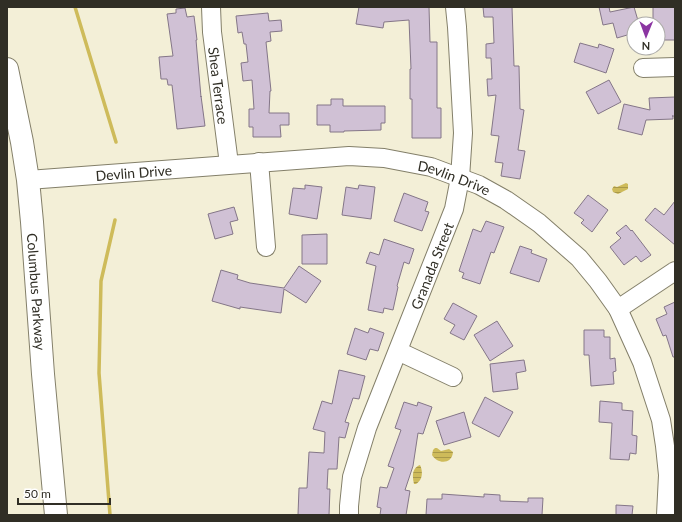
<svg xmlns="http://www.w3.org/2000/svg" width="682" height="522" font-family="Lato,sans-serif">
	<defs>
		<pattern id="water-rules" width="6" height="5" patternUnits="userSpaceOnUse"><rect width="6" height="5" fill="#cebb5a"/><path d="M0 2.5h6" fill="none" stroke="#a8984a"/></pattern>
	</defs>
	<rect width="100%" height="100%" fill="#f3efd7"/>
	<path fill="url(#water-rules)" d="M626 183 628 184V189L618 194 613 192 612 189 614 186 617 187Z
		M435 448H437L441 451 449 449 453 452C452 465 437 464 432 455L433 450Z
		M420 465C423 471 423 480 416 484H414C412 476 412 468 420 465Z"/>
	<g fill="none" stroke-linecap="round" stroke-linejoin="round">
		<path stroke="#cebb5a" stroke-width="3.5" d="M75 7 116 142
			M110 515 99 373 101 281 115 220"/>
	</g>
	<path fill="#d0c1d5" stroke="#847688" d="M359 7H429L430 42H437V108H441V138H412V99H410V69H411L409 20 384 22 383 28 356 24Z
		M483 7H512L514 66H519L520 109 524 110 518 150 525 151 520 179 501 176 503 163 495 162 499 136 491 135 496 95 488 96 487 79H492L491 58H486V44L494 43 493 17H484Z
		M599 7H609L610 12 634 7 639 24H634V33L617 38 613 23 603 25Z
		M653 7H675V40H661V28H658V24H653Z
		M185 8 187 17 194 16 197 40H196L201 97V96L205 126 177 129 172 85H168L167 79H161L159 57 173 56 167 14 176 13V9Z
		M268 13 269 21 281 20 282 31 270 32 271 41 266 42 271 91H270L269 113H289V125H280L281 137H253V127H249V109H254L252 80 243 81 241 63 248 62 246 44H244L242 32 238 33 236 16Z
		M580 43 598 48 599 44 614 49 606 73 574 62Z
		M609 80 621 102 598 114 586 92Z
		M675 97V116H672H673V119L646 120 642 135 618 129 624 104 650 110 649 98Z
		M331 99H343V106H385V123H381V130L344 131V132H330V125H317V105H331Z
		M305 185 322 187 317 219 289 214 293 188 305 189Z
		M359 185 375 187 371 219 342 215 346 187 358 189Z
		M404 193 428 202 425 211 429 212 422 231 394 221Z
		M588 195 608 210 592 232 581 223 584 220 574 213Z
		M675 201V245L645 220 655 208 664 215Z
		M234 207 238 220 230 222 233 234 215 239 208 214Z
		M486 221 504 227 494 253 491 252 480 284 462 278 464 273 459 271 473 229 481 232Z
		M626 225 631 231 632 230 651 255 641 262 636 256 624 265 610 247 621 238 616 233Z
		M327 234V264H302V235Z
		M384 239 414 249 409 264 404 262 397 286 398 287 393 310 384 308 383 313 368 310 376 266 366 263 370 252 379 255Z
		M520 246 532 250 531 253 547 259 539 282 510 273Z
		M299 266 321 281 306 303 284 289 281 313 240 307V309L212 301 221 270 238 275 237 279 250 283 284 288Z
		M675 302V357H673L666 335 663 336 656 319 667 314 664 307Z
		M453 303 477 316 464 340 450 333 455 325 444 319Z
		M497 321 513 346 490 361 474 335Z
		M355 328 368 333 370 328 384 333 378 351 370 349 366 360 347 354Z
		M584 330H604V337H610V359L615 358 616 371 613 372 614 384 591 386 589 355H584Z
		M524 360 526 371 516 373 518 389 493 392 490 364Z
		M339 370 365 376 359 399 353 398 345 422 349 423 345 438 339 437 337 469H328L327 489H330L329 515H298L299 488H307L309 452 324 453 325 432 313 429 322 401 332 404Z
		M485 397 513 412 499 437 472 423Z
		M600 401 622 403V410L633 411 632 435 637 436 636 454 630 453 629 460 610 459 612 423 599 422Z
		M404 402 417 406 418 402 432 407 423 434 418 433 413 466 405 490 410 491 406 515H380L381 508 377 507 380 487 387 488 394 468 388 466 401 430 395 428Z
		M464 412 471 437 444 445 436 421Z
		M442 494 484 497V494L500 495V501L528 502V498H543L542 515H426L427 499H442Z
		M616 505 633 506 632 515H616Z"/>
	<g fill="none" stroke-linecap="round" stroke-linejoin="round">
		<defs>
			<g id="minor">
				<path id="s1" d="M211 7 212 32 229 164"/>
				<path d="M643 68 675 67"/>
				<path d="M259 162 266 247"/>
				<path id="s2" d="M28 180 349 156 384 158 431 167 479 185 506 200 539 223 579 258 598 281 618 309 642 362 661 420 665 446 668 475 666 515"/>
				<path d="M618 309 675 271"/>
				<path d="M398 351 453 377"/>
				<path id="s3" d="M349 515V506L352 477 367 428 454 209 460 178 463 133 457 27 455 7"/>
			</g>
			<g id="major">
				<path id="s4" d="M7 69 22 142 28 180 32 222 43 374 56 515"/>
			</g>
		</defs>
		<use href="#minor" stroke="#837f69" stroke-width="20"/>
		<use href="#major" stroke="#837f69" stroke-width="24"/>
		<use href="#minor" stroke="#fff" stroke-width="18"/>
		<use href="#major" stroke="#fff" stroke-width="22"/>
	</g>
	<g text-anchor="middle" dominant-baseline="central" stroke-width="3" stroke-linejoin="round" paint-order="stroke">
		<g font-size="14" fill="#302e25" stroke="#fff">
			<text stroke="none"><textPath href="#s1" startOffset="79">Shea Terrace</textPath></text>
			<text stroke="none"><textPath href="#s2" startOffset="106">Devlin Drive</textPath></text>
			<text stroke="none"><textPath href="#s2" startOffset="430">Devlin Drive</textPath></text>
			<text stroke="none"><textPath href="#s3" startOffset="264">Granada Street</textPath></text>
			<text stroke="none"><textPath href="#s4" startOffset="225">Columbus Parkway</textPath></text>
		</g>
	</g>
	<rect width="682" height="522" fill="none" stroke="#302e25" stroke-width="16"/>
	<g transform="translate(646 36) rotate(181)"><circle r="19" fill="#ffffff" stroke="#acaba8"/>
	<path d="M0-3L7 15L0 10L-7 15Z" fill="#8b35a2"/>
	<text y="-6" font-size="11" font-weight="bold" text-anchor="middle" fill="#302e25">N</text>
	</g>
	<path d="M18 498v6h92v-6" fill="none" stroke="#302e25" stroke-width="2"/>
	<text x="24" y="498" font-size="12" fill="#302e25" stroke="#ffffff" stroke-width="3" paint-order="stroke">50 m</text>
</svg>
